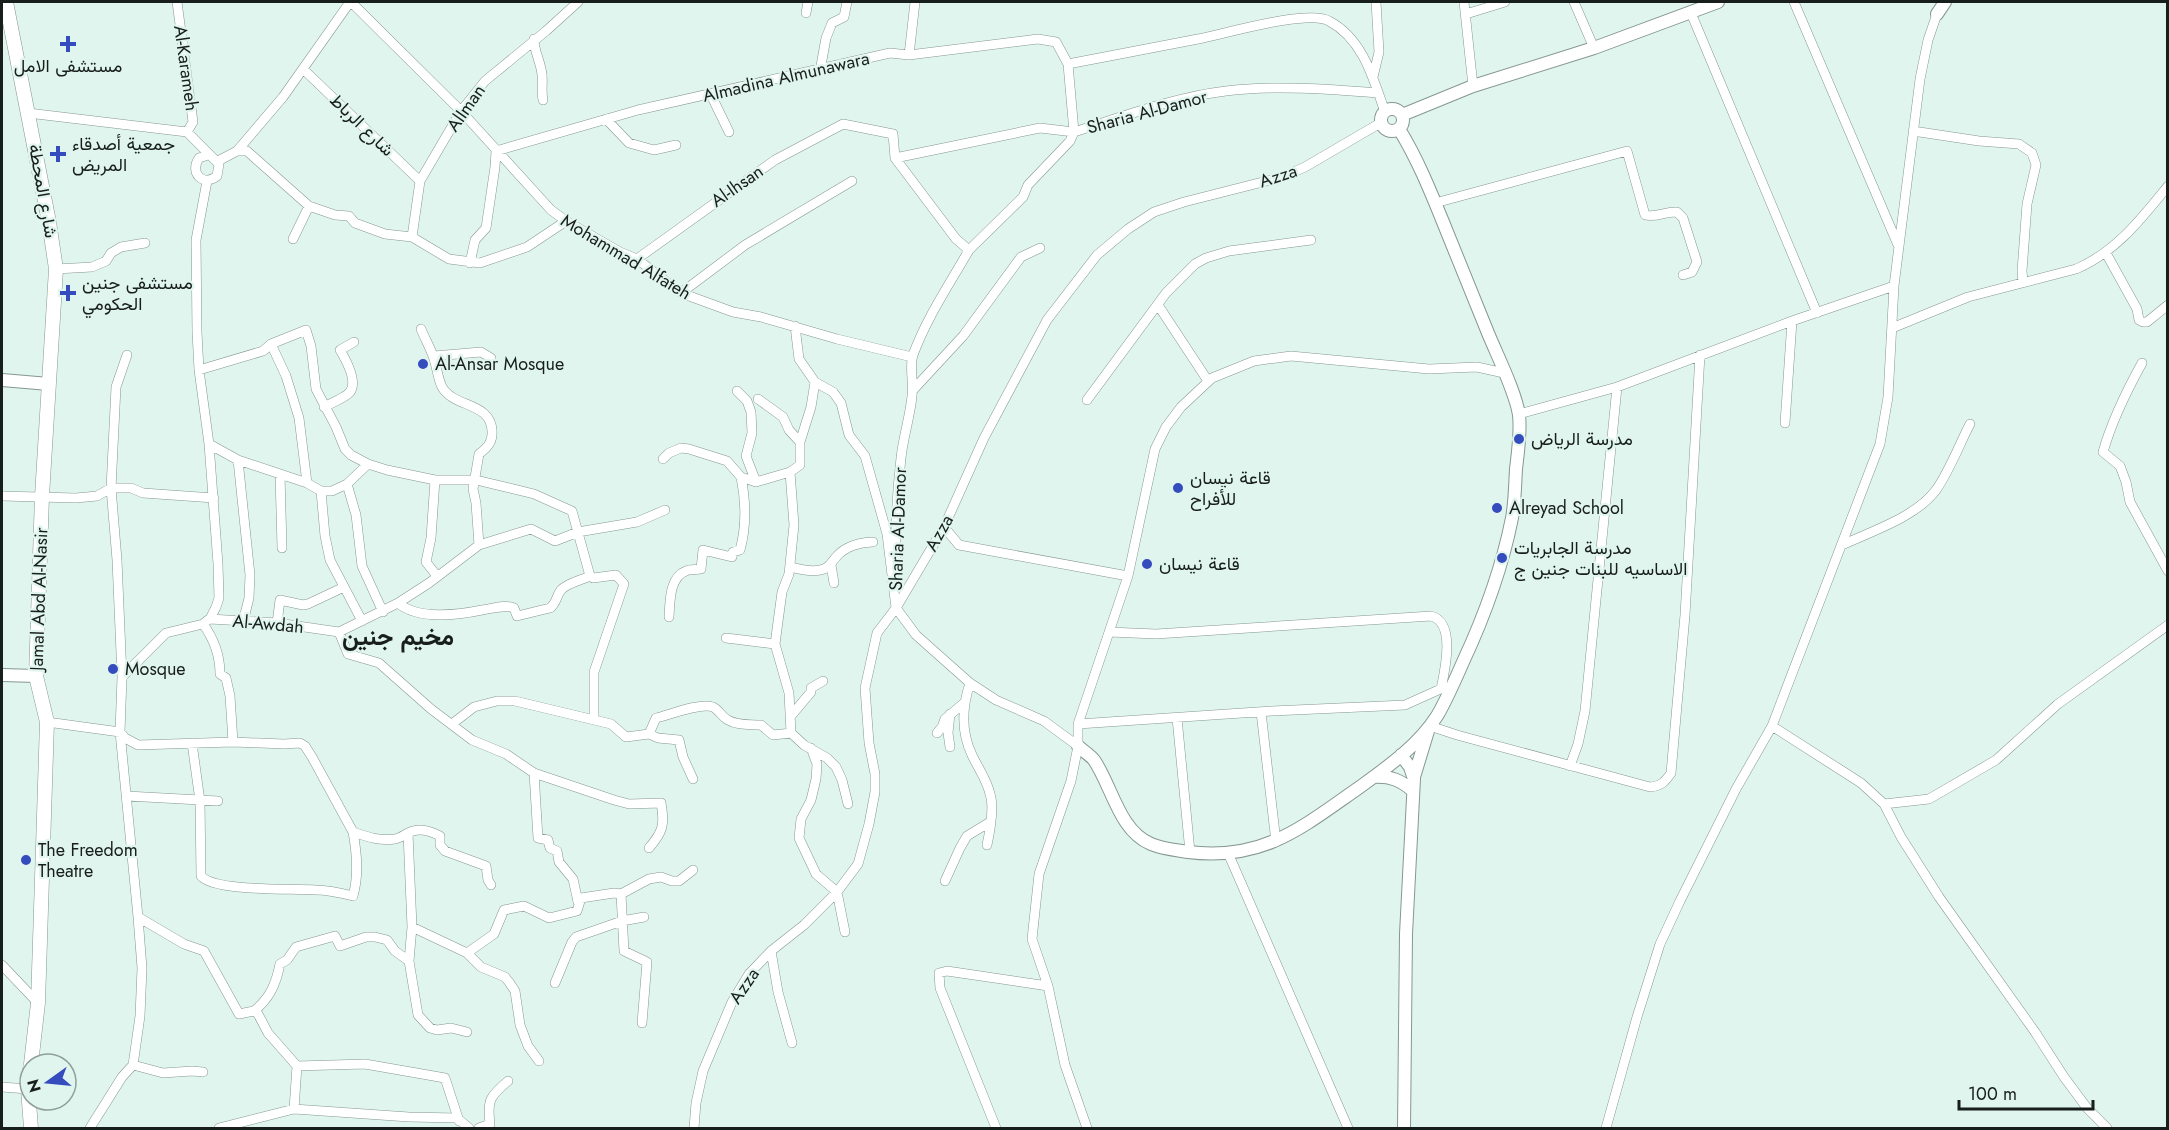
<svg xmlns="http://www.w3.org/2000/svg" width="2169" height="1130" font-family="Jost,Vazirmatn,sans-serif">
	<rect width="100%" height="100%" fill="#e1f5ef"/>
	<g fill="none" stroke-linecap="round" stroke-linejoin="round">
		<defs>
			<path id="minor" d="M177 2 193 122 187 132
				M351 2 461 111 551 210 566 221 620 252 637 259 681 293 733 312 761 317 837 339 912 357
				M1464 2 1473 86
				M1574 2 1594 48
				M1794 2 1898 245
				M806 13 808 2
				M1691 13 1817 313
				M1466 14 1505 2
				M534 39C534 52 541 62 542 75 543 84 541 91 543 100
				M909 55 915 2
				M1068 64C1111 56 1155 47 1198 39 1224 34 1308 9 1329 21 1363 39 1373 78 1385 112
				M303 69 420 181
				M820 71 826 38 832 23 844 17 847 2
				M1373 77 1379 52 1376 2
				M711 95 729 132
				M28 113 187 132
				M606 119 629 143 654 150 676 145
				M1913 131 1979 141 2019 144 2032 153 2036 165 2027 204 2022 271 2023 282
				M187 132 219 164 217 176C203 187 189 173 199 158L208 155
				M237 151H247L309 206 335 215 349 216 355 223 385 234 412 237
				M895 158 956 239 969 250C949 285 927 317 913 355 909 368 914 382 912 396 910 417 903 438 901 458 897 493 895 528 896 563
				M895 158 1040 128 1074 132
				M218 161 237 151 283 97 350 2
				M207 181 196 240 197 332 199 370 209 444 218 564 219 598 216 607 210 619 277 623 339 632 348 654 379 663 431 709 472 740 506 754 534 773 614 800 629 804 661 803C665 824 663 832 649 848
				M1435 203 1627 151 1645 215C1656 218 1666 211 1677 212L1683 218 1697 262 1692 272 1683 275
				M566 221 527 247 480 263 449 259 412 237 420 181 461 111 485 81 546 31 578 2
				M293 239 309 206
				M969 250 1023 197 1028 185 1070 141 1074 132C1122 117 1175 97 1226 91 1276 85 1328 89 1378 93
				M2106 253 2137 309 2139 320 2143 322H2147L2168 305
				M637 259 775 160 843 124 893 134 895 158
				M470 263 475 240 486 228 495 167 496 151 638 110 890 53 909 55 1038 39 1056 42 1068 64 1074 132
				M56 269 92 267 106 261 111 253 121 247 145 243
				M681 293 745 245 852 181
				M1158 305 1208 381
				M795 326 799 359 815 382 833 392 841 403 849 435 865 456 887 534 896 608 916 635 970 683 996 700 1044 721 1078 746
				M1892 328 1968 297 2076 269C2116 252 2141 219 2168 186
				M421 329C425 339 431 349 434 359 437 368 438 379 442 387 454 408 491 402 492 431 493 442 487 448 479 454L473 489 476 503 479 545
				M271 344 286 376 299 418 307 483
				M434 356 481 352 491 358
				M2142 363C2126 392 2112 420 2103 452L2120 466 2126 482 2130 502 2168 571
				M199 370 263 351 271 344 306 330 311 346 316 389 336 427 345 449 351 455 368 464 347 484 356 515 362 566 383 612
				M815 382 811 407 800 442V465L790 472 794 525 789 574 782 592 775 644 789 693 791 733 804 745 827 758 836 767 842 780 848 804
				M913 390 963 336 1021 257 1040 248
				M737 391 747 401 751 412 752 433 746 456 756 482
				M758 399 783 417 789 430 800 442
				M1087 400 1166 293 1195 264 1206 258 1229 251 1311 240
				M324 407C331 403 345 398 350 392 358 381 346 360 340 350L354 342
				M1519 414 1617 387 1792 321 1894 286
				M1785 423 1792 321
				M209 444 238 460 307 483 321 491H332L347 484
				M663 459 669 453 681 448 689 449 727 461 741 477 756 482 790 472
				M238 460 250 575 249 598 243 622
				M368 464 387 470 435 480H476L534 494 572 511 590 576 593 578 616 575 624 584 594 672V720
				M280 474 282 548
				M435 480 431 538 426 562 437 576
				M321 491 325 536 330 560 362 621
				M2 496 76 498 97 496 111 488H131L143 493 214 498
				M944 527 959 545 1128 576
				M1842 545C1872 531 1916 517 1936 490 1950 470 1959 445 1970 424
				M831 565 834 583
				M790 567C800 569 813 573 824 569 831 566 832 561 837 556 846 546 861 542 873 542
				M398 603C418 620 458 615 482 610 492 609 504 604 514 608L517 616 550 608C557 603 556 596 561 590 567 583 582 580 590 576
				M669 617C670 603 669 577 686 571 690 569 697 570 701 569L703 550 732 557 733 552 740 550C747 525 746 502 741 477
				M277 623 280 600 303 605 308 604 344 587
				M203 624C214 639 220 655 220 674L226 678 230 696 233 742
				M339 632 398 603 429 583 479 545 531 529 555 541 578 532 637 522 665 510
				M1109 632 1156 634 1431 616C1456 622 1445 670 1441 689
				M726 638 775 644
				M122 677 166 633 203 624 208 620
				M970 683C962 707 961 732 972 755 978 768 987 780 990 794 994 806 990 831 987 845
				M1261 712 1276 842
				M950 714 948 733 950 747
				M790 717 811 692V688L823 681
				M1177 718 1190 852
				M47 722 120 732 125 738 138 745 233 742 284 744 300 743 305 746 312 757 353 832C368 837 379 841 395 839 400 838 404 835 408 833 419 827 430 831 440 836V845L445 851 486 866 488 880 491 885
				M452 724 474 707 497 701H515L611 724 626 737 649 734 656 718C669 715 701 702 713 707 719 710 722 717 728 720 738 726 750 724 761 725L773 735 791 733
				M1078 724 1272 711 1405 705 1445 687
				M1430 726 1457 735 1650 787C1661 786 1665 782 1671 773L1685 615 1700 355
				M1772 726 1861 783 1884 804 1901 837 1939 897 2035 1032 2064 1077 2087 1108 2107 1128
				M937 733 942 727 945 719 964 703
				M649 734 658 738 679 740 683 757 693 779
				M192 743 200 801 201 876C215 892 292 888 316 890 329 890 341 893 353 896 359 875 357 854 353 832
				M811 748 817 764 816 779 811 800 801 819 799 838 816 874 837 892 845 932
				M1570 766 1578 744 1585 711 1617 387
				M534 773 538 838 548 840 550 848 557 851 559 862 573 879 578 902
				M127 796 218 801
				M1884 804 1929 799 1996 760 2058 704 2168 625
				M408 833 412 927 409 961 418 1015 430 1028 437 1030 451 1028 467 1032
				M1228 853 1348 1128
				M945 881 960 848 967 836 990 822
				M621 894 624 951 647 962 642 1023
				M138 917 184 944 204 951 239 1014 254 1011 258 1014 268 1033 297 1066
				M412 927 467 953 481 967 505 977 509 982 515 991 520 1025 528 1046 539 1061
				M771 951 778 992 792 1043
				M467 953 494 934 504 910 524 906 549 918 577 911 581 898 614 893 621 894 649 879 661 877 672 881H679L693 870
				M2 965 38 1003
				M555 983 572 942 576 937 622 921 644 917
				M254 1011C270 998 276 984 280 964L287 960 296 947 335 936 340 946 366 937H375L387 940 395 951 409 961
				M133 1065 163 1073 192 1071 203 1072
				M2 1087 28 1089
				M294 1109 297 1066 365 1064 445 1078 459 1121
				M90 1128 122 1077 133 1065 140 1016 142 968 138 917 120 732 122 677 117 560 111 488 116 387 127 355
				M219 1128 294 1109 409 1117 457 1118 469 1128
				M479 1128 490 1124C487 1100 490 1096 508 1081
				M694 1128 696 1103 703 1071 732 1002 749 974 771 951 804 925 837 892 858 864 869 824 875 792V774L869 743 865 688 877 633 896 608 944 527 984 438 1047 320 1097 255 1128 229 1154 212 1184 202 1282 177 1305 167 1382 122
				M996 1128 940 988 939 973 947 971 1048 986
				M1087 1128 1065 1065 1048 986 1032 939 1039 874 1071 781 1078 746V724L1128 576 1155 449 1166 427 1181 407 1212 378 1254 361 1291 356 1429 369 1477 367 1504 373
				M1606 1128 1637 1017 1660 944 1680 901 1736 789 1772 726 1880 444 1888 397 1894 286 1920 79 1928 40 1937 14"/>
			<path id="tertiary" d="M1937 14 1945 2
				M1381 120a11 11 0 1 1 22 0a11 11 0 1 1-22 0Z
				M1402 115 1473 86 1594 48 1718 2
				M2 380 49 384
				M2 675 36 676
				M1078 746C1083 751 1090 755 1094 760 1112 786 1119 831 1151 844 1163 849 1176 850 1188 852 1262 861 1300 829 1357 789 1386 768 1417 747 1437 716 1447 699 1455 680 1463 662 1484 617 1502 568 1512 518 1515 502 1515 485 1516 469 1518 452 1521 432 1519 415 1516 393 1497 355 1488 333 1473 296 1458 259 1443 222 1430 190 1417 158 1399 129
				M1401 755 1410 767 1414 779 1406 934 1404 1128
				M1374 777C1390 776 1401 780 1413 791
				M1414 777 1428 731"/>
			<path id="secondary" d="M6 2 49 222 56 269 42 496 36 676 47 722 38 1003 31 1064
				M30 1069 28 1089 31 1128"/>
		</defs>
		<use href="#minor" stroke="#859791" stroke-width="10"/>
		<use href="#tertiary" stroke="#859791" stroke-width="14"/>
		<use href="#secondary" stroke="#859791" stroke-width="15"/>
		<use href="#minor" stroke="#fff" stroke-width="9"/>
		<use href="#tertiary" stroke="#fff" stroke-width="12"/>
		<use href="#secondary" stroke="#fff" stroke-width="14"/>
	</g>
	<g fill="#344cbe" stroke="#e1f5ef" stroke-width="2">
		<path d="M65 35h6v6h6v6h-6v6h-6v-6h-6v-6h6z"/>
		<path d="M55 145h6v6h6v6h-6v6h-6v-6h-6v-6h6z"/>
		<path d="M65 284h6v6h6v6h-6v6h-6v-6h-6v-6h6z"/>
		<circle cx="423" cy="364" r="6"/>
		<circle cx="1519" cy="439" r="6"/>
		<circle cx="1178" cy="488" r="6"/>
		<circle cx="1497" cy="508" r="6"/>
		<circle cx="1502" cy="558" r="6"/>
		<circle cx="1147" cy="564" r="6"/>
		<circle cx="113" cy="669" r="6"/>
		<circle cx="26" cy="860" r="6"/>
	</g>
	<g text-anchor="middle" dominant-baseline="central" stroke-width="4.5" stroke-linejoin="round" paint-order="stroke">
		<g font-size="18" fill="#171e1c" stroke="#e1f5ef" text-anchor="start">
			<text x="68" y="66" text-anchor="middle">مستشفى الامل</text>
			<text x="72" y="144">جمعية أصدقاء<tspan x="72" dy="21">المريض</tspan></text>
			<text x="82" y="283">مستشفى جنين<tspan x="82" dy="21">الحكومي</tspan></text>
			<text x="435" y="364">Al-Ansar Mosque</text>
			<text x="1531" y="439">مدرسة الرياض</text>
			<text x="1190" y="478">قاعة نيسان<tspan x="1190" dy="21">للأفراح</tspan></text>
			<text x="1509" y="508">Alreyad School</text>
			<text x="1514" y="548">مدرسة الجابريات<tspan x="1514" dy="21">الاساسيه للبنات جنين ج</tspan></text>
			<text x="1159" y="564">قاعة نيسان</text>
			<text x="125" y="669">Mosque</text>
			<text x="38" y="850">The Freedom<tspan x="38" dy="21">Theatre</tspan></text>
		</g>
		<g font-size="18" fill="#171e1c" stroke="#e1f5ef">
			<text transform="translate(186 68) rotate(82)">Al-Karameh</text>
			<text transform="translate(786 77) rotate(-13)">Almadina Almunawara</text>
			<text transform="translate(466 108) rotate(-55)">AlIman</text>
			<text transform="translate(1147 112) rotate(-15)">Sharia Al-Damor</text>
			<text transform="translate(362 125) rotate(44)">شارع الرباط</text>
			<text transform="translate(1278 176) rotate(-18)">Azza</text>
			<text transform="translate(737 186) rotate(-35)">Al-Ihsan</text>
			<text transform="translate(43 191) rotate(80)">شارع المحطة</text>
			<text transform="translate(626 257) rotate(31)">Mohammad Alfateh</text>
			<text transform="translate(898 529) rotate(-88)">Sharia Al-Damor</text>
			<text transform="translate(939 533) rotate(-61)">Azza</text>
			<text transform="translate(39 599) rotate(-88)">Jamal Abd Al-Nasir</text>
			<text transform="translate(268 624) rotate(5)">Al-Awdah</text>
			<text transform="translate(744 986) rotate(-56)">Azza</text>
		</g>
		<g font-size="24" font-weight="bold" fill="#171e1c" stroke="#e1f5ef">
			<text x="398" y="636">مخيم جنين</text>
		</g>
	</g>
	<rect width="2169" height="1130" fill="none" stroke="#171e1c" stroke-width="6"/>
	<g transform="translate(48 1082) rotate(255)"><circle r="28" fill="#e1f5ef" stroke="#909f9b" stroke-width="1.5"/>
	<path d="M0-4.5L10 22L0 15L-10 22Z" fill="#344cbe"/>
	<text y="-9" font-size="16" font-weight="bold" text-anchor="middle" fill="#171e1c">N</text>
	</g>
	<path d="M1959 1100v9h134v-9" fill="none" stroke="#171e1c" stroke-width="3"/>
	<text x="1968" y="1100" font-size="18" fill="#171e1c" stroke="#e1f5ef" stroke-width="4.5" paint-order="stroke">100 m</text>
</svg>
